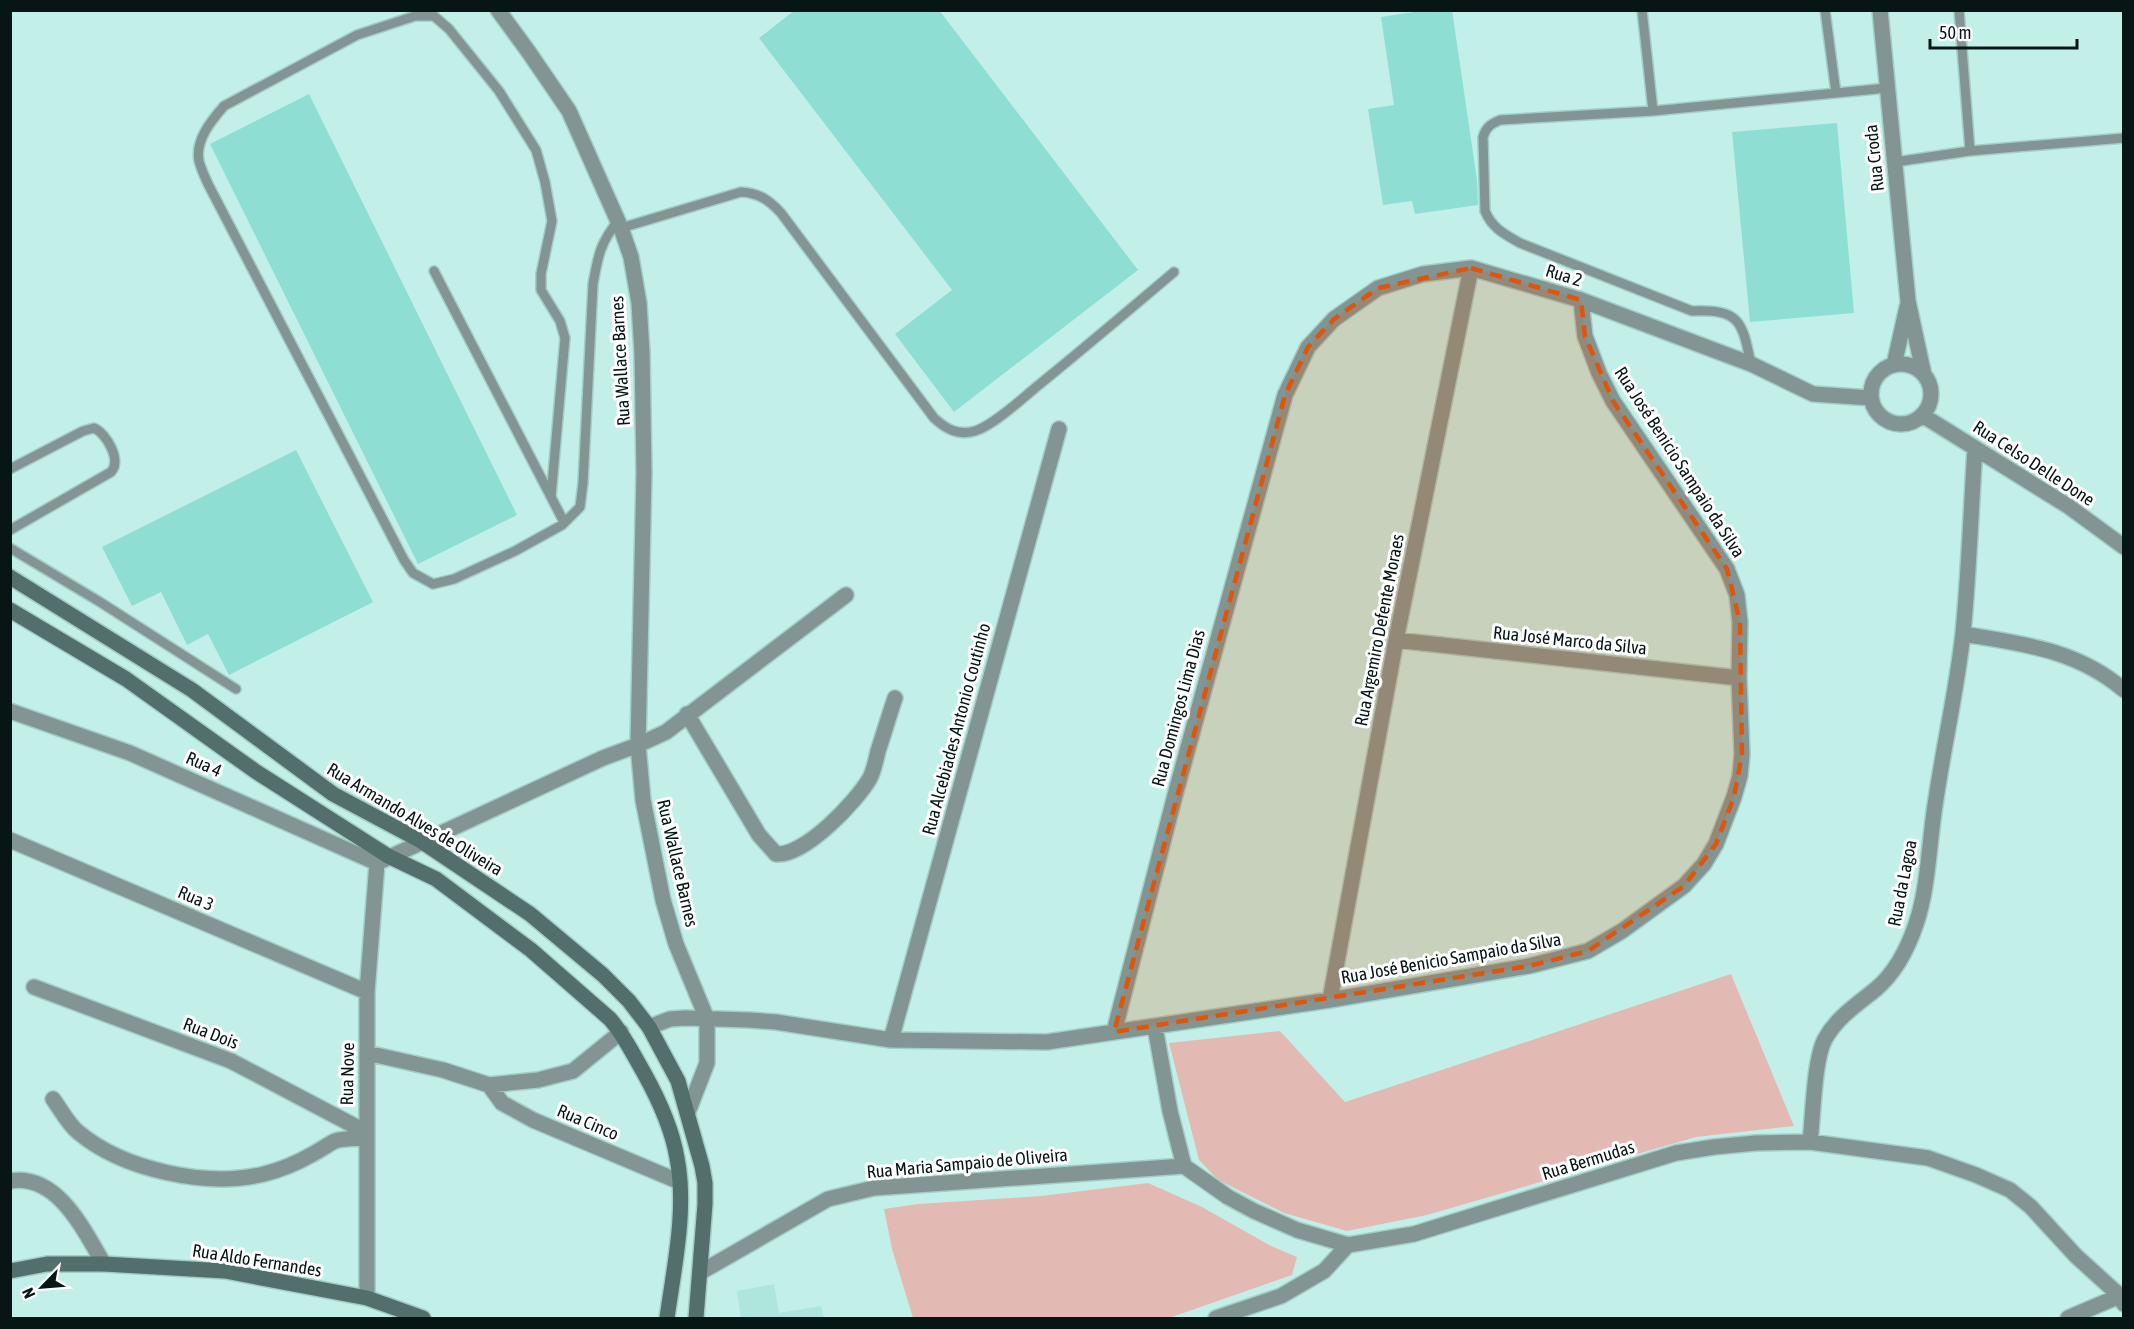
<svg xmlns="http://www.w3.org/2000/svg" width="2134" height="1329" font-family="'Asap Condensed',sans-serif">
	<rect width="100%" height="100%" fill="#c2f0e9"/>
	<path fill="#aee5dd" d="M774 1284 779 1313 821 1306 824 1318H741L737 1291Z"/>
	<path fill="#e3bab3" d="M1731 974 1794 1126 1696 1137 1427 1215 1347 1231 1284 1213 1218 1180 1199 1160 1169 1043 1280 1031 1345 1102Z
		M1148 1183 1202 1207 1271 1246 1297 1257 1292 1275 1169 1318H913L892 1249 884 1209 918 1204 1041 1196Z"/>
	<path fill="#8fded4" d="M795 10H939L1138 270 954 412 895 334 952 290 759 38Z
		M1427 10H1452L1477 180 1478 205 1415 214 1412 201 1383 205 1368 109 1394 105 1381 17Z
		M309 94 517 515 418 564 210 144Z
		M1837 123 1854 313 1750 322 1732 132Z
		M296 450 373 602 229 675 208 634 187 645 161 592 132 606 102 547Z"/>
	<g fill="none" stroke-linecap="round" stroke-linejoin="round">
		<defs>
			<path id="lane" d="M1642 10 1653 111
				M1825 10 1836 93
				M1959 10 1970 151
				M1895 162 1970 151 2124 138
				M621 228 741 192C759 193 769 200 781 213L934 418C946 429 958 436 975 431 992 426 1021 400 1035 388 1082 350 1128 311 1174 272
				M434 271 564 522
				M1751 364C1742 321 1740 309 1692 311L1520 243C1504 234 1492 228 1485 211L1483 137C1486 127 1491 124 1500 120L1653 111 1887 88
				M10 469 83 431 94 428C106 433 122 460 111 472L10 530
				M551 497 565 338 560 321 541 290V274L552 221 545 182 536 150 499 91 449 29 434 16H415L357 35 224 106C211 121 195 140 199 161 201 169 205 177 208 184L404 560 413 573 433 584 454 579 515 551 562 525 580 507 583 483 593 284C598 256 600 243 618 221
				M10 548 100 602 236 689"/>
			<path id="street" d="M498 10 528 51 569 111 621 228 631 257 639 303 642 353 644 473 638 745 643 800 663 900 676 944 707 1019V1063L688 1112
				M1880 10 1908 301 1924 375
				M1871 394a30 30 0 1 1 60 0a30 30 0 1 1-60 0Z
				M1894 365 1907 307
				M1922 415 2068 506 2124 547
				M1963 634C2022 644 2076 649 2124 690
				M1396 640 1739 678
				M10 711 130 753 377 863
				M687 714 759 835 776 854C804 857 857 801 870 778 874 770 876 760 878 751 884 733 889 716 895 698
				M10 840 367 992
				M34 987 231 1061 366 1132
				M1330 1000 1396 640 1471 268
				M649 1027 670 1019 685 1018 749 1020 776 1022 891 1040 1047 1042 1330 1000 1529 966 1588 951 1622 931 1684 886 1704 864 1716 844 1734 797 1740 776 1742 754 1739 678 1740 622 1737 595 1727 569 1613 401 1599 373 1585 336 1581 300
				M1155 1027 1170 1111 1184 1166 1228 1197 1254 1211 1297 1230 1348 1245 1414 1234 1676 1153 1714 1147 1756 1143 1810 1142 1928 1158 1976 1175 2010 1190 2031 1207 2076 1256 2119 1295 2124 1304
				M1114 1032 1175 795 1285 395 1308 347 1334 319 1378 288 1423 274 1471 268 1581 300 1751 364 1813 394 1871 398
				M891 1040 1059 429
				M367 1053 443 1070 489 1085 538 1080 573 1071 621 1032
				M489 1085 502 1103 533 1120 680 1182
				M53 1099C61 1110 68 1124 78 1132 123 1170 207 1188 264 1174 280 1170 297 1163 311 1155 319 1151 327 1145 335 1141 344 1138 357 1139 366 1138
				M1810 1142C1813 1117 1814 1059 1825 1039 1837 1017 1858 1004 1876 989 1896 972 1908 948 1916 924 1929 886 1929 839 1936 799 1944 744 1957 689 1963 633 1969 572 1971 509 1975 448
				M10 1181C58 1173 84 1231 104 1264
				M701 1272 828 1199 874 1188 1184 1166
				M367 1298V992L377 863 603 758 638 745 666 732 846 595
				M1216 1318 1281 1296 1324 1271 1348 1245
				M2068 1318 2124 1294"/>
			<path id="secondary" d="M10 577 192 690 333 794 421 841 530 914 603 975 629 1001 649 1027 678 1081 702 1166 705 1183V1204L696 1318
				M10 610 126 679 255 771 388 856 436 879 531 950 610 1019C624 1035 633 1054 644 1073 659 1100 672 1128 677 1158 687 1210 674 1267 667 1318
				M10 1271 47 1264H104L225 1271 367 1298 423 1318"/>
		</defs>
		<use href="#lane" stroke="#a4cdc7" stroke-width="12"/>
		<use href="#street" stroke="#a4cdc7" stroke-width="18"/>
		<use href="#secondary" stroke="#a4cdc7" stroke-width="18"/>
		<use href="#lane" stroke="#829592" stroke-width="9"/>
		<use href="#street" stroke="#829592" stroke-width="15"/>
		<use href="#secondary" stroke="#536f6b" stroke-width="15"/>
	</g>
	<path fill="#dd560c" fill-opacity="0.2" stroke="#dd560c" stroke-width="4.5" stroke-dasharray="12 8" stroke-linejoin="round" d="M1471 268 1581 300 1585 336 1613 401 1727 569 1740 622 1742 754 1734 797 1716 844 1684 886 1588 951 1529 966 1114 1032 1285 395 1308 347 1334 319 1378 288Z"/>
	<g text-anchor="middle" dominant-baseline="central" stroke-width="6" stroke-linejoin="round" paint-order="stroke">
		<g font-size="18" fill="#051614" stroke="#fff">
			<text transform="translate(1874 158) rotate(-96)">Rua Croda</text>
			<text transform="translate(1564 275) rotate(17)">Rua 2</text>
			<text transform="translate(620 361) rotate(-93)">Rua Wallace Barnes</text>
			<text transform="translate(1680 462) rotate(57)">Rua José Benicio Sampaio da Silva</text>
			<text transform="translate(2034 463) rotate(33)">Rua Celso Delle Done</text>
			<text transform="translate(1379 630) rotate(-79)">Rua Argemiro Defente Moraes</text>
			<text transform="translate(1570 640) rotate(6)">Rua José Marco da Silva</text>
			<text transform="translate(1178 708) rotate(-75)">Rua Domingos Lima Dias</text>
			<text transform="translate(956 729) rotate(-75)">Rua Alcebiades Antonio Coutinho</text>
			<text transform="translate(204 764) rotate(24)">Rua 4</text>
			<text transform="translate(415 819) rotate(31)">Rua Armando Alves de Oliveira</text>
			<text transform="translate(678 863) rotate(77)">Rua Wallace Barnes</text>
			<text transform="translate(1902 883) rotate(-79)">Rua da Lagoa</text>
			<text transform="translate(196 898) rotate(23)">Rua 3</text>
			<text transform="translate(1451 958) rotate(-10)">Rua José Benicio Sampaio da Silva</text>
			<text transform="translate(211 1033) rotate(21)">Rua Dois</text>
			<text transform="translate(347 1074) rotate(-89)">Rua Nove</text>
			<text transform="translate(588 1122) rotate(23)">Rua Cinco</text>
			<text transform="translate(1588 1160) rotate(-17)">Rua Bermudas</text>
			<text transform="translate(967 1163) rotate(-5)">Rua Maria Sampaio de Oliveira</text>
			<text transform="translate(257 1260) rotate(9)">Rua Aldo Fernandes</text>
		</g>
	</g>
	<rect width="2134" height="1329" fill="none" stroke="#051614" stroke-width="24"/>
	<g transform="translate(42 1287) rotate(245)" stroke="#ffffff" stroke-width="4.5" paint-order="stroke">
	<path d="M0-4.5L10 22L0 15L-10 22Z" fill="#051614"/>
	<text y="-9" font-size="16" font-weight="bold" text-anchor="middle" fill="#051614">N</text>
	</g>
	<path d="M1930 39v9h147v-9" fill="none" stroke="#051614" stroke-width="3"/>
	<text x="1939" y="39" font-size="18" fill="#051614" stroke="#ffffff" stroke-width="4.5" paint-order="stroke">50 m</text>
</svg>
